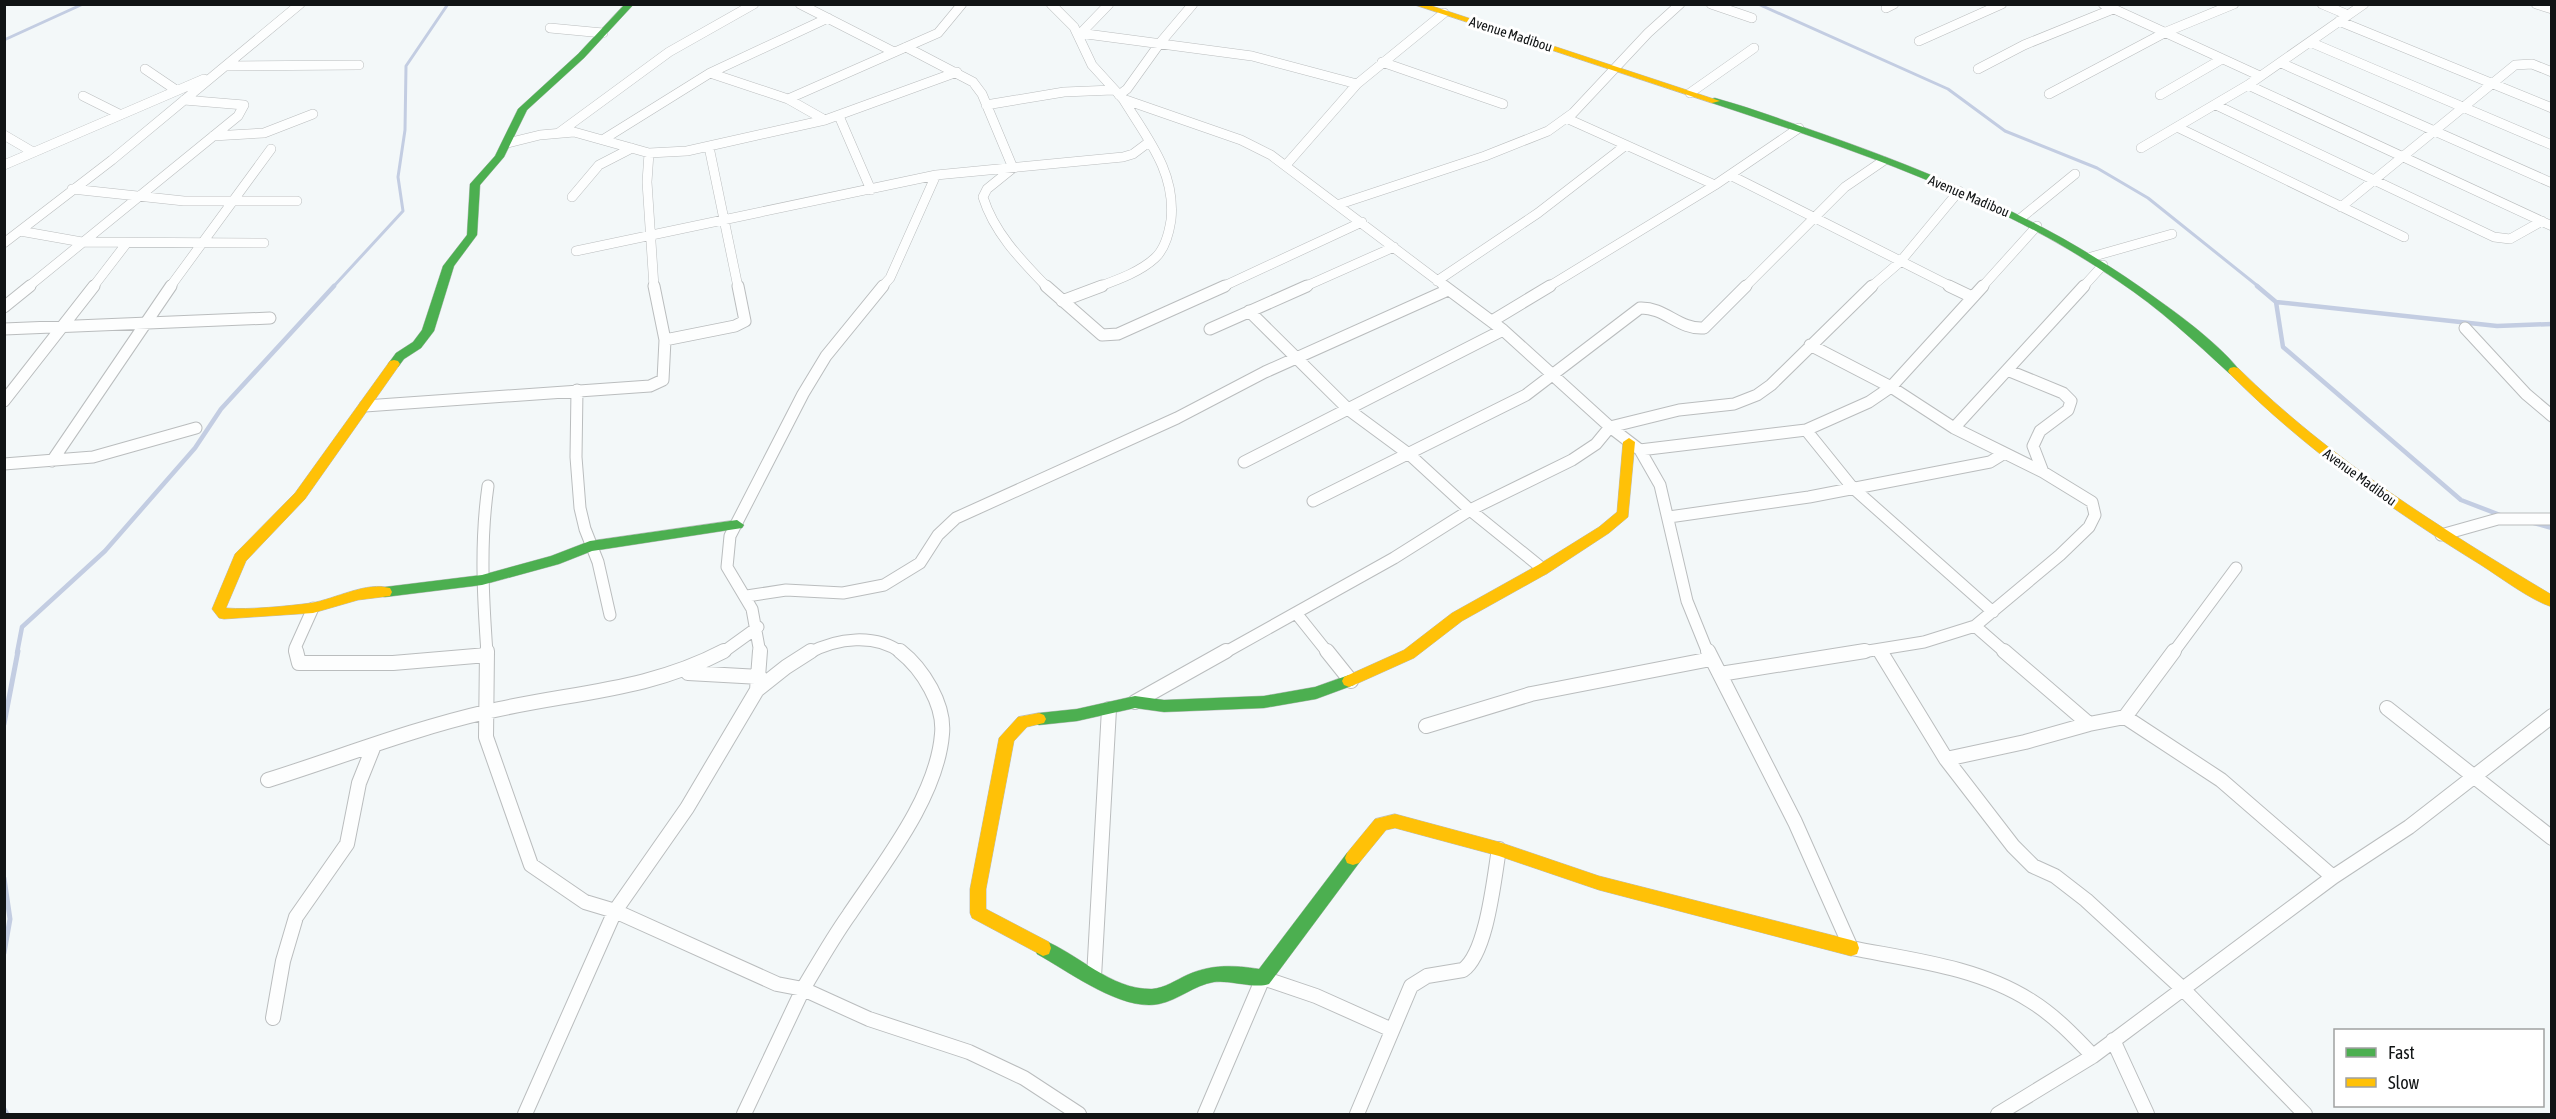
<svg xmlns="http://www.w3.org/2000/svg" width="2556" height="1119" font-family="'Asap Condensed',sans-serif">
	<rect width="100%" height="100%" fill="#f3f8f9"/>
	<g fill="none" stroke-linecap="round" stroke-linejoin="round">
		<path stroke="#c3cde2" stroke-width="3" d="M1758 4 1948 89 2005 131 2097 168 2148 198 2259 287
			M4 40 83 4
			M333 287 403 211 398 177 405 130 406 66 448 4"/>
		<path stroke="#c3cde2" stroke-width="4.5" d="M2257 286 2276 302 2283 347 2461 500 2500 515
			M2276 302 2497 326 2552 324
			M2534 523 2552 528
			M17 653 22 627 105 551 195 448 221 409 334 286"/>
		<path stroke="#c3cde2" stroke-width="5" d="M4 724 18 651
			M4 878 10 919 4 953
			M4 1109 7 1114"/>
		<defs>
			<path id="street-far2" d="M800 4 894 52
				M1051 4 1074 27 1092 65 1123 99 1241 140 1271 155 1446 287
				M1711 4 1752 18
				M2103 4 2260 76
				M2322 4 2348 15
				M2536 4 2552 9
				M1886 8 1894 4
				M2339 21 2552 108
				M550 28 603 33
				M1079 33 1252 56 1357 84
				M1081 33 1109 4
				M1919 41 2002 4
				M2310 42 2552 145
				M906 47 973 82 982 94 1013 168 987 189 983 197C994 233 1022 261 1047 287
				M1382 62 1503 104
				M2281 63 2552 183
				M227 66 359 65
				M145 69 176 90
				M1978 69 2024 45 2113 9
				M710 73 788 99 825 120
				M2248 85 2552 226
				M1690 93 1754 48
				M2049 94 2166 32 2234 4
				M1119 95 1127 89 1160 43 1193 4
				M2160 95 2222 59
				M83 96 119 114
				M788 99 938 33 962 4
				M986 105 1064 92 1113 90
				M2216 105 2494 237 2510 239 2542 221
				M839 116 871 190
				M1566 118 1715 185
				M2179 128 2404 237
				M560 132 669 52 754 4
				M4 135 33 152
				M213 136 264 133 313 114
				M604 139 710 73 828 18
				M508 143 540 135 574 132 649 153 687 151 825 120 957 72
				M709 147 738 287
				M2141 148 2248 85 2364 4
				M649 153 647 182 654 287
				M4 165 204 79
				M1286 165 1357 84 1444 13
				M1730 175 1952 287
				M72 189 184 201H297
				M572 197 599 165 632 148
				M1340 204 1485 156 1548 131 1573 113 1648 33 1680 4
				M2341 207 2515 65 2532 64 2552 72
				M2021 218 2075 174
				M20 231 82 242 264 243
				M4 243 112 160 300 4
				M576 251 936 175 1123 157 1133 154 1149 142
				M2091 257 2172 234
				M1437 281 1538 213 1626 145
				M28 287 238 116 244 105 184 100
				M93 287 126 244
				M170 287 271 149
				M882 287 890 278 936 175
				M1098 287C1117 280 1140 272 1155 258 1165 249 1169 233 1171 220 1176 172 1147 138 1123 99
				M1222 287 1362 222
				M1304 287 1394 247
				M1548 287 1715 185 1799 128
				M1745 287 1845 187 1883 161
				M1871 287 1900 262 1959 191
				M1982 287 2037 226
				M2083 287 2103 265"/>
			<path id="street-far1" d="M1046 286 1102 335 1118 334 1225 286
				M1444 286 1503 330 1610 427 1640 450 1660 485 1687 601 1708 653
				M1949 286 1972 297
				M1062 301 1102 286
				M4 307 30 286
				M1249 311 1349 410 1410 455 1470 510 1543 569
				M1492 321 1550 286
				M2465 328 2526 394 2552 416
				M4 329 270 318
				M1210 329 1307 286
				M665 340 735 326 745 321 738 286
				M1810 345 1891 387 1954 428 2043 472 2092 502 2095 515 2089 527 2060 555 1975 626 1924 642 1856 653
				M2007 370 2063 393 2071 401 2068 410 2040 431 2033 446 2043 472
				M577 390 576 457 580 508 585 529 598 562 610 615
				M4 401 94 286
				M365 406 650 386 663 380 665 340 654 286
				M1954 428 2084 286
				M1806 430 1852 487 1993 612
				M1640 450 1806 430 1869 402 1891 387 1983 286
				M52 461 171 286
				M1244 462 1503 330
				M4 464 93 457 196 428
				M1313 501 1526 395 1640 308C1665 307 1679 330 1704 328L1746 286
				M1669 517 1809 497 1990 462 2003 454
				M2441 535 2498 519H2552
				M747 596 786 590 843 593 884 585 920 563 938 535 956 518 1177 418 1265 372 1448 290
				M1296 613 1328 653
				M1975 626 2006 653
				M1879 650 1881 653
				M296 653 295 648 313 608
				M487 653C483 597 480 542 488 486
				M722 653 758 627
				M760 653 752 609 727 567 730 536 803 394 826 356 883 286
				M809 653C837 638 875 633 902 653
				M1224 653 1394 558 1470 510 1572 460 1596 444 1610 427 1679 410 1734 404 1757 395 1771 385 1872 286
				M2173 653 2236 568"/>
			<path id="street" d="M296 651 299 663H393L487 655
				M487 651 486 737 531 865 585 902 615 911 777 984 803 989C818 964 832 939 849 915 883 864 937 797 942 734 945 705 923 669 900 651
				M1327 651 1351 681
				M1708 651 1795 822 1851 948C1912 960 1978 967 2031 1001 2055 1016 2074 1036 2093 1056L1998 1114
				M1880 651 1946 759 2025 742 2089 724
				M2004 651 2089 724 2125 717 2221 780 2333 877
				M688 673 760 677
				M1720 674 1865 651
				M757 690 786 667 811 651
				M1135 702 1226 651
				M2387 708 2552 838
				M2125 717 2174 651
				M1426 726 1531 694 1711 659
				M1946 759 2013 846 2033 866 2055 876 2086 900 2184 990 2305 1114
				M268 780C341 757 412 729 486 712 570 692 646 692 724 651
				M1094 977 1109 709
				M273 1018 283 961 296 917 347 844 359 783 373 748
				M2113 1040 2147 1114
				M2093 1056 2333 877 2409 827 2552 716
				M525 1114 615 911 687 808 757 690 760 651
				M744 1114 803 989 869 1019 969 1052 1024 1078 1079 1114
				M1205 1114 1263 978 1316 996 1392 1030
				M1357 1114 1411 986 1427 976 1463 970C1487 953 1494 878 1499 849"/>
			<path id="fast" d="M625 4H634L584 58 527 110 504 157 480 185 477 235 454 266 434 331 421 348 404 359 398 367H390L388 364 396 353 413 342 422 330 443 266 467 235 470 184 495 156 518 109 578 54Z
				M1715 98C1752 108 1788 122 1823 134 1943 176 2059 226 2161 302 2184 318 2224 349 2240 371L2238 374H2230C2194 341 2159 308 2118 281 1996 197 1851 149 1712 103V99Z
				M737 520 744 525 742 528 592 551 559 564 482 585 385 597 380 596 378 592 380 588 385 587 482 575 551 556 590 541Z
				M1349 675 1354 677 1356 681 1354 685 1316 699 1264 708 1164 712 1135 708 1077 721 1039 725 1034 723 1032 719 1034 715 1039 713 1077 709 1135 696 1164 700 1264 696 1315 687Z
				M1353 851 1359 853 1361 858 1359 863 1269 984C1255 989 1231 980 1214 982 1194 985 1179 1000 1159 1004 1122 1012 1068 971 1037 954L1035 948 1037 942 1043 940C1079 954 1111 990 1152 989 1165 988 1176 980 1187 975 1211 964 1234 965 1259 969L1347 853Z"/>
			<path id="slow" d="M1412 4H1426L1720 101 1712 103Z
				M394 360 398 361 400 364 398 367 305 499 246 561 226 608C249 610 288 606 311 603 335 599 367 581 390 588L392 592 390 596 358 600 313 613 224 619 219 618 212 609 235 554 295 493 390 361Z
				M2234 367 2238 368C2331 460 2440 528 2552 595V607C2530 600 2500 577 2481 565 2390 509 2305 449 2230 374L2228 371 2230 368Z
				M1629 438 1635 442 1628 517 1609 533 1548 573 1462 621 1414 658 1354 685 1349 687 1344 685 1342 681 1344 677 1404 650 1452 613 1538 565 1599 527 1617 512 1623 442Z
				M1039 713 1044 715 1046 719 1044 723 1027 727 1014 741 986 889V909L1049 942 1051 948 1049 954 1043 956 972 918 970 913V889L999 738 1018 717Z
				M1395 814 1499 842 1599 876 1851 940 1857 942 1859 948 1857 954 1851 956 1599 890 1499 856 1395 828 1386 830 1359 863 1353 865 1347 863 1345 858 1347 853 1375 819Z"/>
		</defs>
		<use href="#street-far2" stroke="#babdbe" stroke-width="10"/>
		<use href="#street-far1" stroke="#babdbe" stroke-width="13"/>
		<use href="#street" stroke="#babdbe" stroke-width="16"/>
		<use href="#fast" stroke="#babdbe" stroke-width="1"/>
		<use href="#slow" stroke="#babdbe" stroke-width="1"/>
		<use href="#street-far2" stroke="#fdfefe" stroke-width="9"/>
		<use href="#street-far1" stroke="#fdfefe" stroke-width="11"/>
		<use href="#street" stroke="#fdfefe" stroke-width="14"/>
		<use href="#fast" fill="#4caf50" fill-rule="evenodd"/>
		<use href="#slow" fill="#ffc107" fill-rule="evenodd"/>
	</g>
	<g text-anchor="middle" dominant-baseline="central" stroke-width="6" stroke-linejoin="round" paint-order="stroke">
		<g font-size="14" fill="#111415" stroke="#fff">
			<text transform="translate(1511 34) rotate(18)">Avenue Madibou</text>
			<text transform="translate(1969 196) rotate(23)">Avenue Madibou</text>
			<text transform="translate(2360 477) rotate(36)">Avenue Madibou</text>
		</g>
	</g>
	<rect width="2556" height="1119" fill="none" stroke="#111415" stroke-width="12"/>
	<rect x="2334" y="1029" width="210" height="78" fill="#ffffff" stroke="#a0a1a1" stroke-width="1.5"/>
	<rect x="2346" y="1048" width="30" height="9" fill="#4caf50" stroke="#a0a1a1" stroke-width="1.5"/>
	<text x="2388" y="1059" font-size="18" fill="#111415">Fast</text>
	<rect x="2346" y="1078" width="30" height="9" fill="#ffc107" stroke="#a0a1a1" stroke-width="1.5"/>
	<text x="2388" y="1089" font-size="18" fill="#111415">Slow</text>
</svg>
